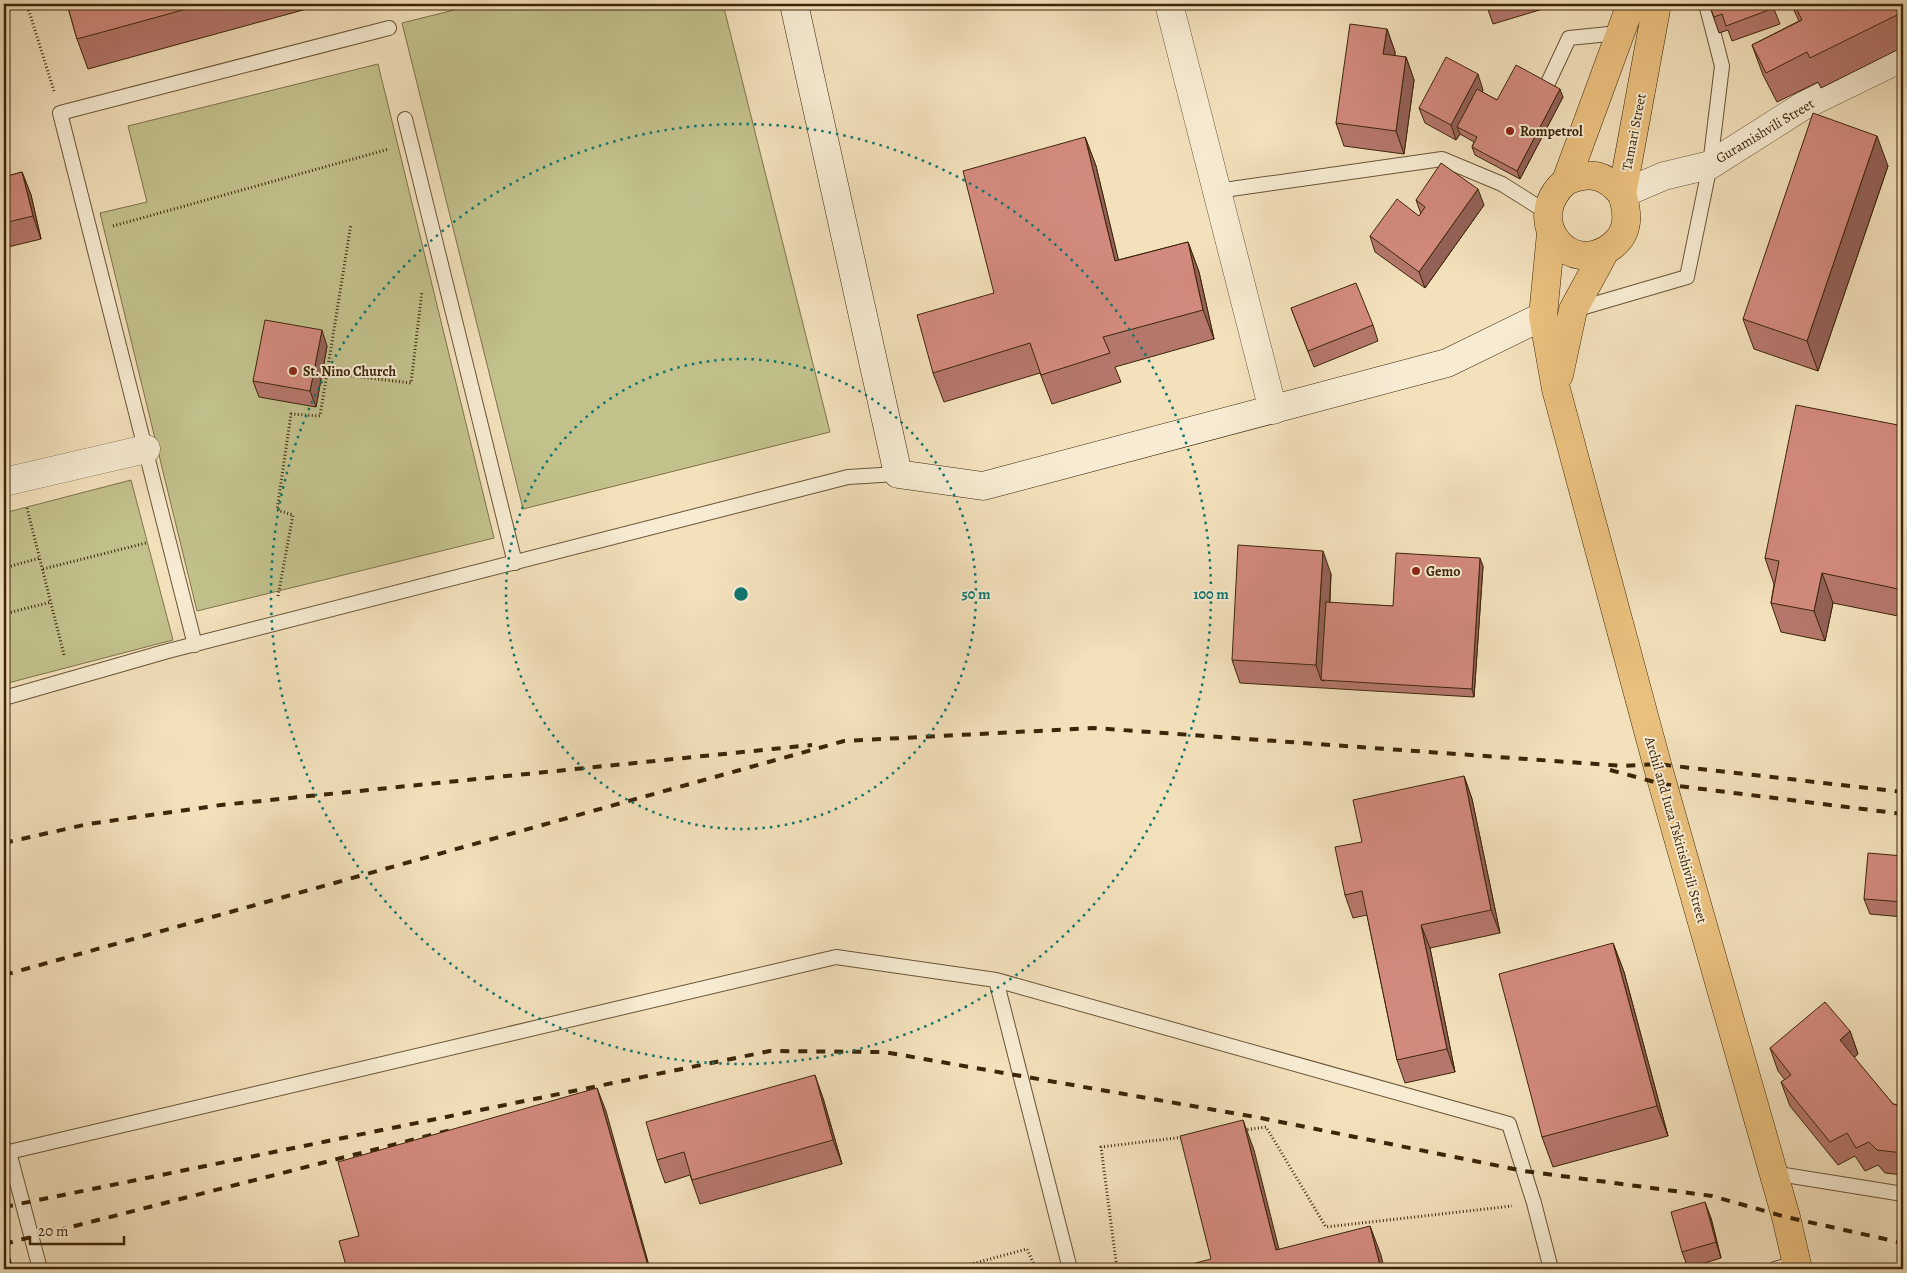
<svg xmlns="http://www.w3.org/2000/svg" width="1907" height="1273" font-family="Alegreya,serif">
	<rect width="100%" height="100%" fill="#f3e1bc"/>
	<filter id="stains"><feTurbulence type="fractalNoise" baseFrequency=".004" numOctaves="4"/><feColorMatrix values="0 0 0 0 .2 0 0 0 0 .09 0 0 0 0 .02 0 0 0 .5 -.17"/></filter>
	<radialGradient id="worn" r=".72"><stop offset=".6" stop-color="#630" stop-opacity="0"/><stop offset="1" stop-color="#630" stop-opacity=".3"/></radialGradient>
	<path fill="#c2c18c" stroke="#7f734a" d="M478 4H723L830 432 523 509 402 23Z
		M378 64 494 538 197 611 100 213 147 202 128 126Z
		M131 480 173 640 4 684V513Z"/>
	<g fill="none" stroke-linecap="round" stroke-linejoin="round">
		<defs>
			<path id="lane" d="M1540 100 1569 38 1619 33
				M405 119 515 563
				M1217 191 1442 159 1502 184 1548 213
				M1574 310 1687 277 1710 165 1722 66 1706 4
				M195 645 60 113 389 28
				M4 698 168 651 848 477 898 474
				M996 980 1070 1269
				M9 1152 40 1269
				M4 1156 9 1152 836 957 996 980 1509 1124 1534 1203 1551 1269
				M1773 1173 1903 1194
				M1775 1269 1796 1263"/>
			<path id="street" d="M1169 4 1273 410
				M1622 194 1664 176 1710 165 1803 106 1903 57
				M4 482 146 449"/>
			<path id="secondary" d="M794 4 898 474 983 486 1447 363 1543 316"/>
			<path id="primary" d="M1631 4 1566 181C1521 220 1570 279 1612 246 1630 232 1628 213 1622 194L1657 4
				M1566 181C1590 171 1605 174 1622 194
				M1551 233 1543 316 1556 389 1657 764 1786 1217 1798 1269
				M1559 375 1573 310 1605 251"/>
		</defs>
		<use href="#lane" stroke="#6a5436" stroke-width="16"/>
		<use href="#street" stroke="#6a5436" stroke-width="29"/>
		<use href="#secondary" stroke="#3c2509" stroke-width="29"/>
		<use href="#primary" stroke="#3c2509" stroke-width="29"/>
		<path stroke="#3c2509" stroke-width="3" stroke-dasharray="1 2.5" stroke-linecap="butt" d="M25 4 29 11 54 91
			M113 226 389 149
			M326 373 411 383 422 291
			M27 508 64 655
			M4 568 40 558
			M43 569 146 543
			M278 596 293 515 277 510 291 414 320 416 351 224
			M4 614 51 602
			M1244 1130 1266 1127 1326 1227 1512 1206
			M953 1269 1027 1249 1036 1269
			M1117 1269 1101 1147 1184 1137"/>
		<use href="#lane" stroke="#f7ecd3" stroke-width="14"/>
		<use href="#street" stroke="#f7ecd3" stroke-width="28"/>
		<use href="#secondary" stroke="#f7ecd3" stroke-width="28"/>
		<use href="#primary" stroke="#eac07e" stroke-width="28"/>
		<path stroke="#3c2509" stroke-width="4" stroke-dasharray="9 9" stroke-linecap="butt" d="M1610 770 1662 784 1903 814
			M4 843 88 824 221 805 812 745
			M4 975 844 741 1094 728 1624 766 1657 764 1903 792
			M4 1207 770 1051 884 1052 1261 1118 1524 1171 1712 1196 1786 1217 1903 1243
			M4 1244 455 1129"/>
	</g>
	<path fill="#b5776c" stroke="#3c2509" d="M67 4H325L88 69 77 39Z
		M1486 4H1555L1556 5 1493 24Z
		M1709 4H1772L1780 24 1732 41 1728 30 1719 33Z
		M1791 4H1903V47L1821 88 1818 82 1777 102 1763 75 1752 45 1799 21Z
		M1387 29 1395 52V56L1406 57 1414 80 1404 154 1344 146 1336 123Z
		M1483 90 1482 92 1497 100 1563 97 1520 179 1475 155 1472 147 1474 142 1460 134 1456 140 1425 123 1419 108Z
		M1085 137 1096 166 1118 260 1188 242 1199 272 1214 339 1115 367 1121 382 1052 404 1040 373 944 402 933 373 994 293Z
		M1888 166 1818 371 1754 349 1743 319Z
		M22 172 31 195 41 239 4 248V177Z
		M1416 200 1484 205 1425 288 1375 252 1370 236 1419 216 1421 214Z
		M1291 308 1373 325 1378 341 1314 367Z
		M327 346 316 407 259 397 253 381Z
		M1903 426V617L1833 603 1825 641 1781 632 1771 603 1774 584 1765 558Z
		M1483 566 1474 697 1240 683 1232 660 1331 574 1330 603 1393 606Z
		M1464 776 1472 799 1500 933 1430 948 1455 1072 1405 1083 1397 1060 1367 915 1353 918 1345 895 1362 842Z
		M1903 856V917L1870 914 1864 899Z
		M1613 943 1624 972 1668 1136 1553 1167 1542 1137Z
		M1850 1031 1858 1054 1854 1058 1893 1104 1903 1106V1175L1885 1173 1878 1165 1865 1171 1855 1156 1838 1165 1790 1106 1781 1082 1785 1080 1778 1071 1770 1048Z
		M823 1098 842 1164 700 1204 690 1175 665 1183 657 1160Z
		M1711 1218 1721 1258 1688 1268 1682 1252Z"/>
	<path fill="#946158" stroke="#3c2509" d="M1387 29 1395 52 1392 77 1383 54Z
		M1406 57 1414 80 1404 154 1396 131Z
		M1478 74 1483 90 1462 129 1457 127 1460 134 1456 140 1451 125Z
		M1560 89 1563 97 1520 179 1517 171Z
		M1877 136 1888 166 1818 371 1807 341Z
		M1085 137 1096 166 1126 291 1115 261Z
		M22 172 31 195 41 239 33 216Z
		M1478 189 1484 205 1425 288 1419 272Z
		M1188 242 1199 272 1214 339 1203 310Z
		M322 330 327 346 316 407 310 391Z
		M1323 551 1331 574 1325 681 1321 680 1316 665Z
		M1480 558 1483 566 1474 697 1472 689Z
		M1822 573 1833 603 1825 641 1814 611Z
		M1464 776 1472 799 1500 933 1491 910Z
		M1421 925 1430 948 1455 1072 1447 1049Z
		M1613 943 1624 972 1668 1136 1657 1106Z
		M1850 1031 1858 1054 1848 1063 1840 1040Z
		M815 1075 823 1098 842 1164 833 1140Z
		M597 1088 606 1111 650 1269H649Z
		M1243 1120 1254 1150 1284 1269 1276 1250Z
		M1705 1202 1711 1218 1721 1258 1716 1242Z
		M1370 1226 1381 1255 1384 1269H1381Z
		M4 1240 9 1255 13 1269H12Z"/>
	<path fill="#d38a7e" stroke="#3c2509" d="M67 4H205L77 39Z
		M1486 4H1503L1487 9Z
		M1709 4H1772L1774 8 1726 26 1722 14 1714 17Z
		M1794 4H1903V12L1810 58 1807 52 1766 73 1752 45 1802 20Z
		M1350 24 1387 29 1383 54 1406 57 1396 131 1336 123Z
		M1446 57 1478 74 1451 125 1419 108Z
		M1516 65 1560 89 1517 171 1472 147 1477 137 1457 127 1477 89 1497 100Z
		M1813 113 1877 136 1807 341 1743 319Z
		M1085 137 1115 261 1188 242 1203 310 1103 337 1110 353 1041 375 1030 343 933 373 917 315 994 293 963 171Z
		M1441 163 1478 189 1419 272 1370 236 1397 199 1419 216 1425 207 1416 200Z
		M22 172 33 216 4 223V177Z
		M1356 283 1373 325 1308 351 1291 308Z
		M265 320 322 330 310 391 253 381Z
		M1796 405 1903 426V590L1822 573 1814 611 1771 603 1779 561 1765 558Z
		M1238 545 1323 551 1316 665 1232 660Z
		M1396 553 1480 558 1472 689 1321 680 1326 602 1393 606Z
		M1464 776 1491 910 1421 925 1447 1049 1397 1060 1362 891 1345 895 1335 847 1362 842 1353 800Z
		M1868 853 1903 856V902L1864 899Z
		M1613 943 1657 1106 1542 1137 1499 974Z
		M1825 1002 1850 1031 1840 1040 1893 1104 1903 1106V1153L1877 1150 1869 1142 1856 1148 1847 1133 1830 1142 1781 1082 1791 1075 1770 1048Z
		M815 1075 833 1140 692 1180 684 1152 657 1160 646 1122Z
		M597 1088 649 1269H521V1268L515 1269H347L339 1241 359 1236 338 1162Z
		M1243 1120 1276 1250 1370 1226 1381 1269H1172L1211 1259 1180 1136Z
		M1705 1202 1716 1242 1682 1252 1671 1212Z
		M4 1242 12 1269H4Z"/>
	<g fill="none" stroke="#0f766e" stroke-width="2.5" stroke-dasharray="2.5 5">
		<circle cx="741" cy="594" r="235"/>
		<circle cx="741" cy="594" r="470"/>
	</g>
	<g fill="#8f2418" stroke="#f7ecd3" stroke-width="2">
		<circle cx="1510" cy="131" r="5"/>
		<circle cx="293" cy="371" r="5"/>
		<circle cx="1416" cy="571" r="5"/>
	</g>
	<g text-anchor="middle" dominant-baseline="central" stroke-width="4" stroke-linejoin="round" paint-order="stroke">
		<g font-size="14" font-weight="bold" fill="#3c2509" stroke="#f7ecd3" text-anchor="start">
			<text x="1520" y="131">Rompetrol</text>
			<text x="303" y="371">St. Nino Church</text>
			<text x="1426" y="571">Gemo</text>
		</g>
		<g font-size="14" fill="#3c2509" stroke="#f7ecd3">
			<text transform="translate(1765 131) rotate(-31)">Guramishvili Street</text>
			<text transform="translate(1634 132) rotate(-79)">Tamari Street</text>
			<text transform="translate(1676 830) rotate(74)">Archil and Iuza Tskitishivili Street</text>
		</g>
	</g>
	<circle cx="741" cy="594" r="8" fill="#0f766e" stroke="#f7ecd3" stroke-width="2.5"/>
	<g font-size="15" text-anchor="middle" font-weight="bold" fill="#0f766e" stroke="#f7ecd3" stroke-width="4" stroke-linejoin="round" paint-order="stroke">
		<text x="976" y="599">50 m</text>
		<text x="1211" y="599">100 m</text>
	</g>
	<rect width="1907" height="1273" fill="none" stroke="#f3e1bc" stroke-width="20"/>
	<rect x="5" y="5" width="1897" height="1263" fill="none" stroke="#3c2509" stroke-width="2.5"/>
	<rect x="10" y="10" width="1887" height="1253" fill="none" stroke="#3c2509"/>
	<path d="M30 1236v8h94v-8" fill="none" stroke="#3c2509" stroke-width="2.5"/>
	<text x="38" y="1236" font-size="15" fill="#3c2509" stroke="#f7ecd3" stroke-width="4" paint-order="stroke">20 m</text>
	<rect width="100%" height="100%" filter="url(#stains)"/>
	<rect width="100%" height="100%" fill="url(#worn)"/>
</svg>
